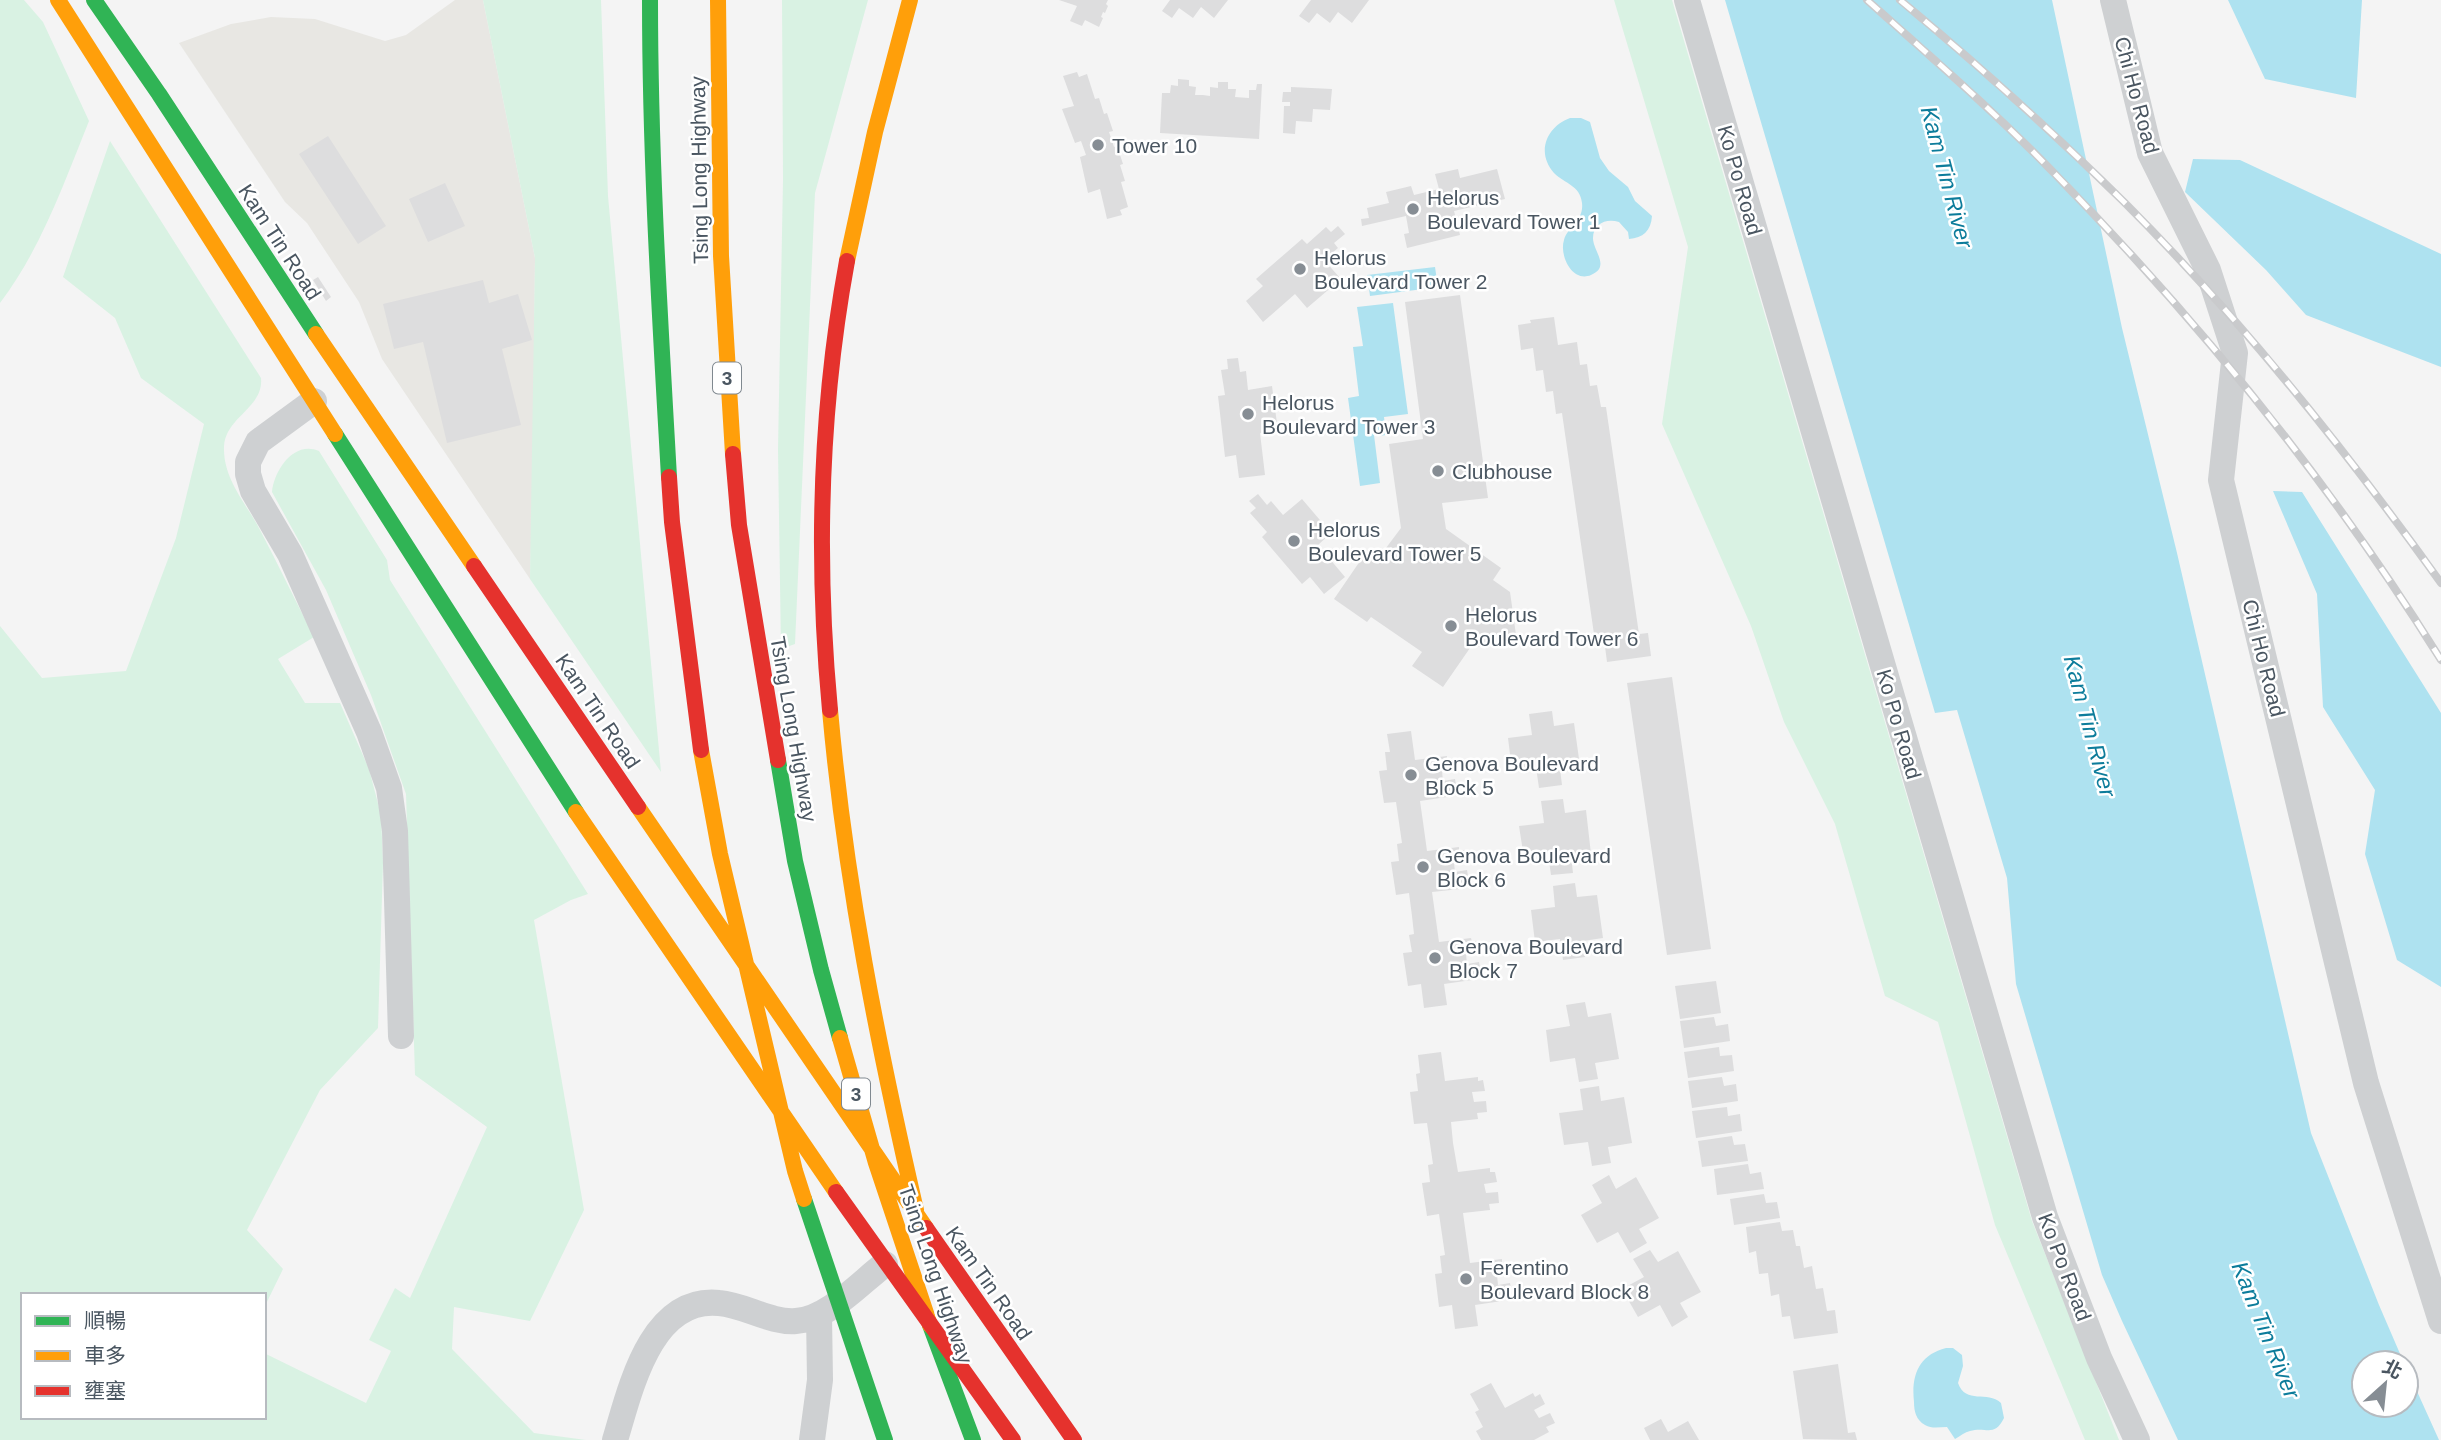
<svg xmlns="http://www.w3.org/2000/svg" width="2441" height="1440" font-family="Helvetica,'Noto Sans TC',sans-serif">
	<rect width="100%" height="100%" fill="#f4f4f4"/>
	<path fill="#e8e7e3" d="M455 0H483L535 258 533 477 530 579 382 359 359 302 307 223 285 202 179 43 231 24 271 17 315 19 385 41 406 35Z"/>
	<path fill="#d9f2e3" d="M0 0H24L43 22 89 121C64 183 41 249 0 303Z
		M483 0H601L608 196 661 772 530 579 535 258Z
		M782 0H868L815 193 795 644 781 649 778 450 783 180Z
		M1614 0H1672L2032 1221 2119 1440H2085L1995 1225 1938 1022 1885 996 1835 824 1784 722 1751 626 1662 424 1688 247Z
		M110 141 261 378C264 408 225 417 224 447 223 479 246 503 260 530 279 566 296 602 314 637L278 659 305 703H340L369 769 381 815 383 863 378 1028 320 1090 247 1230 283 1269 264 1308V1295H23V1417H264V1353L366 1403 391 1351 369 1340 395 1288 410 1298 487 1127 415 1075 406 794 371 695 326 590 272 492C274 470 294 440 319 451L387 560 390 580 588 894 571 900 534 920 584 1210 530 1321 454 1307 452 1349 534 1433 586 1440H0V626L42 678 126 671 176 538 204 424 141 378 115 318 63 277Z"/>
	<path fill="#aee2f0" d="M1725 0H2052L2122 328 2177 553 2311 1133 2379 1305 2404 1363H2364V1405H2406V1367L2439 1440H2178L2122 1321 2102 1275 2016 984 2007 878 1957 710 1935 713Z
		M2228 0H2362L2356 98 2265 79Z
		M1570 118H1581L1590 122 1600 158 1609 171 1628 187 1635 201 1652 216C1651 231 1643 238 1629 239L1628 232 1619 222C1607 218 1593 223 1593 238 1593 251 1611 267 1591 275 1572 283 1559 255 1564 240 1568 226 1584 221 1582 203 1580 185 1565 184 1554 173 1536 153 1546 127 1570 118Z
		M2193 159 2240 160 2441 254V367L2306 315 2266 270 2185 192Z
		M1435 267 1438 287 1370 296 1367 275Z
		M1393 303 1408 414 1384 417 1386 435 1378 436 1375 419H1372L1380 483 1360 486 1348 398 1359 396 1353 347 1363 346 1357 307Z
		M2273 491 2302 492 2441 713V987L2397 960 2365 854 2375 790 2323 707 2317 594Z
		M1946 1348H1953L1962 1355 1963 1366 1958 1383C1966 1405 1987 1390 2001 1403L2004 1418C1994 1438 1986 1426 1970 1431 1965 1432 1960 1436 1955 1439L1947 1427C1939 1427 1932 1429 1925 1425 1916 1420 1914 1411 1914 1402 1911 1375 1919 1355 1946 1348Z"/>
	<path fill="#ddddde" d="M1059 0H1108L1106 4 1108 6 1105 13 1103 12 1101 17 1103 18 1099 27 1085 20 1082 26 1070 21 1077 6Z
		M1170 0H1228L1214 18 1201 7 1193 18 1179 8 1172 18 1162 11Z
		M1311 0H1369L1352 23 1338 12 1330 23 1317 13 1309 23 1299 16Z
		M1077 72 1079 77 1087 74 1095 99 1099 98 1104 114 1107 113 1113 131 1109 132 1114 147 1117 146 1123 164 1120 165 1125 181 1121 182 1128 207 1120 210 1122 215 1107 219 1100 189 1088 193 1080 157 1086 155 1081 141 1075 143 1062 109 1074 106 1063 76Z
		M1178 79 1189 80V86L1196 87 1195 95H1203L1210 96V87L1218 88V82H1228V89H1236L1235 97 1249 98V90H1256L1257 84H1262L1259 139 1160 133 1162 93H1170L1171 85 1178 86Z
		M1291 87 1332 89 1330 110 1313 109 1312 122 1296 121 1295 134 1283 133 1284 106H1290V102H1282L1283 92H1291Z
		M328 136 386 226 358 244 299 154Z
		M1458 169 1460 178 1497 169 1505 199 1454 211 1460 235 1407 248 1404 234 1409 233 1406 216 1362 226 1361 219 1369 218 1367 208 1389 203 1386 192 1411 186 1414 195 1439 189 1435 174Z
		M445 183 465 226 428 242 409 199Z
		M1338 226 1345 234 1334 243 1338 248 1324 260 1341 279 1307 308 1295 294 1263 322 1246 301 1263 286 1256 279 1302 239 1307 244 1326 227 1331 232Z
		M318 277 331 297 326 301 313 280Z
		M483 280 489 303 518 294 532 340 502 349 521 425 447 443 423 342 394 349 383 304Z
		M1460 295 1488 498 1442 503 1446 529 1501 568 1493 580 1510 592 1517 642 1470 648 1443 687 1412 666 1422 652 1371 617 1367 622 1334 599 1369 548 1380 556 1401 528 1389 444 1423 439 1405 302Z
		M1554 317 1558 345 1577 342 1580 365 1587 364 1590 386 1597 385 1601 407H1606L1639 634 1648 633 1651 656 1607 662 1604 639 1595 641 1562 413 1556 414 1553 391 1546 392 1543 370 1536 371 1533 348 1521 350 1518 325 1531 323 1530 320Z
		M1238 358 1240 372 1246 371 1248 390 1272 386 1278 431 1260 433 1265 475 1239 478 1236 455 1225 457 1218 396 1225 395 1221 370 1228 369 1227 359Z
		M1258 494 1267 505 1271 501 1283 515 1302 499 1331 533 1318 545 1345 577 1324 594 1310 577 1302 584 1262 537 1267 532 1250 513 1256 508 1249 501Z
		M1672 677 1711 949 1667 955 1627 683Z
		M1552 711 1554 726 1574 723 1580 766 1560 769 1562 785 1539 788 1536 767 1512 770 1508 738 1532 735 1529 714Z
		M1411 731 1415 760 1447 756V760L1452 759 1454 770 1442 771 1443 781 1455 779 1457 790 1447 792V797L1420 801 1423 822 1427 851 1459 847V851L1465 850 1466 861 1454 863 1455 872 1467 870 1469 882 1459 883 1460 889 1432 892 1439 942 1471 938 1472 942 1477 941 1478 952 1466 954 1467 964 1479 962 1481 973 1471 975 1472 980 1444 984 1447 1005 1424 1008 1421 984 1408 986 1403 953 1412 952 1409 935 1414 934 1412 916 1409 893 1396 895 1391 862 1399 861 1397 844 1402 843 1396 802 1384 803 1379 771 1387 770 1385 752H1390L1387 734Z
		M1563 799 1565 813 1586 810 1591 854 1571 856 1573 873 1551 875 1548 854 1524 858 1519 826 1544 823 1541 801Z
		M1575 883 1577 897 1597 895 1603 938 1583 941 1585 957 1563 960 1560 939 1535 942 1531 910 1555 907 1553 886Z
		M1716 981 1721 1013 1680 1019 1675 986Z
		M1585 1002 1588 1017 1611 1013 1619 1059 1595 1063 1598 1079 1579 1082 1575 1058 1550 1062 1546 1030 1570 1026 1566 1005Z
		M1714 1017 1716 1026 1728 1024 1730 1041 1684 1048 1680 1021Z
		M1719 1047 1720 1056 1732 1055 1734 1071 1688 1078 1684 1052Z
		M1441 1052 1445 1081 1478 1077V1081L1483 1080 1485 1091 1472 1092 1474 1102 1486 1101 1487 1112 1477 1113 1478 1119 1451 1122 1453 1143 1458 1172 1490 1168V1172H1495L1497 1182 1484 1184 1486 1193 1498 1192 1499 1203 1489 1204 1490 1210 1463 1213 1466 1235 1470 1263 1502 1259V1263H1508L1509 1273 1497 1275 1498 1285 1510 1283 1512 1294 1502 1295V1301L1475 1305 1478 1326 1455 1329 1452 1305 1439 1307 1435 1274 1442 1273 1440 1256 1445 1255 1439 1214 1427 1216 1422 1183 1430 1182 1428 1165 1433 1164 1427 1123 1414 1124 1410 1092 1418 1091 1416 1074 1420 1073 1418 1055Z
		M1722 1077 1724 1086 1736 1084 1738 1101 1692 1108 1688 1081Z
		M1599 1086 1601 1101 1624 1097 1632 1143 1608 1147 1611 1163 1592 1166 1588 1142 1564 1145 1559 1113 1583 1110 1580 1089Z
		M1727 1107 1728 1116 1740 1114 1742 1131 1696 1138 1692 1111Z
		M1732 1136 1734 1145 1745 1144 1748 1161 1702 1167 1698 1141Z
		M1748 1164 1750 1174 1761 1172 1764 1189 1717 1195 1714 1169Z
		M1609 1175 1616 1189 1636 1177 1659 1218 1639 1229 1647 1243 1630 1253 1618 1232 1597 1243 1581 1215 1602 1203 1592 1185Z
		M1764 1194 1766 1203 1777 1202 1780 1218 1734 1225 1730 1199Z
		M1780 1222 1782 1231 1793 1230 1796 1246H1800L1804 1268 1812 1266 1816 1289 1823 1288 1827 1311 1835 1310 1838 1333 1794 1339 1790 1316 1782 1317 1779 1294 1771 1296 1768 1273 1759 1274 1756 1251 1749 1253 1746 1227Z
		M1650 1250 1658 1262 1678 1251 1701 1292 1680 1303 1688 1317 1672 1327 1660 1305 1638 1317 1622 1289 1644 1277 1633 1259Z
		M1838 1364 1848 1433 1855 1432 1857 1440 1803 1439 1793 1371Z
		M1491 1383 1505 1408 1533 1393 1535 1397 1540 1394 1545 1404 1534 1410 1539 1418 1550 1413 1555 1423 1546 1427 1549 1432 1534 1440H1481L1476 1431 1483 1427 1475 1412 1479 1410 1470 1394Z
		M1661 1419 1668 1432 1688 1421 1699 1440H1650L1644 1428Z"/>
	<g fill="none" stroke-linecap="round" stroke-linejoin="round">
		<path stroke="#ced0d2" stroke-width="26" d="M1687 0 2045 1217 2099 1358 2137 1440
			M2113 0 2150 153 2208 270 2235 353 2221 480 2366 1083 2441 1321
			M314 401 258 442 248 462V474L253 491 290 554 369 732 389 788 395 831 401 1036
			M615 1440C630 1391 650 1296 719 1303 745 1305 770 1323 796 1321 828 1319 861 1282 885 1264
			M812 1440 820 1380 819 1315"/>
		<path stroke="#30b455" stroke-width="16" d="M94 0 159 94 316 334
			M650 0C650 159 660 318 669 477
			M335 434 576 812
			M778 760 795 861 821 970 840 1038
			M804 1199 885 1440
			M930 1325 973 1440"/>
		<path stroke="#ff9f0a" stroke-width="16" d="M58 0 335 434
			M718 0 721 256 733 454
			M847 261 875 132 910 0
			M316 334 474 566
			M830 710C845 880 878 1045 916 1210
			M701 750 720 854 795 1171 804 1199
			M638 807 926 1228
			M576 812 836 1192
			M840 1038 876 1163 930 1325"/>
		<path stroke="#e5322d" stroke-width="16" d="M733 454 739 525 778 760
			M669 477 672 522 701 750
			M474 566 638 807
			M830 710C816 562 820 408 847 261
			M836 1192 1013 1440
			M926 1228 1074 1440"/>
		<defs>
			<path id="rail" d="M1867 0C1930 56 1994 111 2053 172 2199 321 2331 483 2441 660
				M1900 0C1977 64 2052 131 2124 202 2241 319 2345 449 2441 583"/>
		</defs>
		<use href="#rail" stroke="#c9cacc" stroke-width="8"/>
		<use href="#rail" stroke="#fff" stroke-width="5" stroke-dasharray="16" stroke-linecap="butt"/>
	</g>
	<g fill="#868d94" stroke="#fff" stroke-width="2.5">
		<circle cx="1098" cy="145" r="7"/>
		<circle cx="1413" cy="209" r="7"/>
		<circle cx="1300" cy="269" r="7"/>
		<circle cx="1248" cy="414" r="7"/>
		<circle cx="1438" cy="471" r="7"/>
		<circle cx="1294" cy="541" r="7"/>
		<circle cx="1451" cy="626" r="7"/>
		<circle cx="1411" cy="775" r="7"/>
		<circle cx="1423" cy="867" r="7"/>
		<circle cx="1435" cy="958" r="7"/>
		<circle cx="1466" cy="1279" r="7"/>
	</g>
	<g text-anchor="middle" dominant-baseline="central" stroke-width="5" stroke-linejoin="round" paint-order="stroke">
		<g fill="#fff" stroke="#808990" stroke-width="2">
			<rect x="713" y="362.5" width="28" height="31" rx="5"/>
			<rect x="842" y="1078.5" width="28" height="31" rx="5"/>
		</g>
		<g font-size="19" font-weight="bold" fill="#4a5661">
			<text x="727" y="378">3</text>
			<text x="856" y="1094">3</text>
		</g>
		<g font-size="21" fill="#4a5661" stroke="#fff">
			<text transform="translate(2137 95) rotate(75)">Chi Ho Road</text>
			<text transform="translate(699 170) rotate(-91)">Tsing Long Highway</text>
			<text transform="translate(1740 180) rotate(74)">Ko Po Road</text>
			<text transform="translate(280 242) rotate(57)">Kam Tin Road</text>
			<text transform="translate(2264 658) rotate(76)">Chi Ho Road</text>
			<text transform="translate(598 711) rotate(56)">Kam Tin Road</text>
			<text transform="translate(1899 724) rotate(74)">Ko Po Road</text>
			<text transform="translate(794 729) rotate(80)">Tsing Long Highway</text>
			<text transform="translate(2065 1267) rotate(69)">Ko Po Road</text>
			<text transform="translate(936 1274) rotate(71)">Tsing Long Highway</text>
			<text transform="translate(989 1283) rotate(55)">Kam Tin Road</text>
		</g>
		<g font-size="21" fill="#4a5661" stroke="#fff" text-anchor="start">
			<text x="1112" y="145">Tower 10</text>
			<text x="1427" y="197">Helorus<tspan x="1427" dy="24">Boulevard Tower 1</tspan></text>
			<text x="1314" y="257">Helorus<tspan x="1314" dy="24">Boulevard Tower 2</tspan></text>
			<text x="1262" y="402">Helorus<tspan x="1262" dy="24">Boulevard Tower 3</tspan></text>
			<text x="1452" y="471">Clubhouse</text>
			<text x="1308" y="529">Helorus<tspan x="1308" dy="24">Boulevard Tower 5</tspan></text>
			<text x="1465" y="614">Helorus<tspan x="1465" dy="24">Boulevard Tower 6</tspan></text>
			<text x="1425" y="763">Genova Boulevard<tspan x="1425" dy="24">Block 5</tspan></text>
			<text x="1437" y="855">Genova Boulevard<tspan x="1437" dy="24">Block 6</tspan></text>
			<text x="1449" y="946">Genova Boulevard<tspan x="1449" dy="24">Block 7</tspan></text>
			<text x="1480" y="1267">Ferentino<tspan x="1480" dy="24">Boulevard Block 8</tspan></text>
		</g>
		<g font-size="23" font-style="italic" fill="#0c7c9b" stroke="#fff">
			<text transform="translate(1947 177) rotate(75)">Kam Tin River</text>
			<text transform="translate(2090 726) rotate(75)">Kam Tin River</text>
			<text transform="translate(2266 1330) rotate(68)">Kam Tin River</text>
		</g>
	</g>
	<rect x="21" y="1293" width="245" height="126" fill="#ffffff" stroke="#b7bbc0" stroke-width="2"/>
	<rect x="35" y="1316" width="35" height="10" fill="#30b455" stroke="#b7bbc0" stroke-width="2"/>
	<text x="84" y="1328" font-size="21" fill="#4a5661">順暢</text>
	<rect x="35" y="1351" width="35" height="10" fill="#ff9f0a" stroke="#b7bbc0" stroke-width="2"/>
	<text x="84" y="1363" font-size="21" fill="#4a5661">車多</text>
	<rect x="35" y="1386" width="35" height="10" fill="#e5322d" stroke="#b7bbc0" stroke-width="2"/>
	<text x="84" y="1398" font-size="21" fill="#4a5661">壅塞</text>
	<g transform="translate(2385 1384) rotate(27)"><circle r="33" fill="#ffffff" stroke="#b7bbc0" stroke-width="2"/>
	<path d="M0-5L12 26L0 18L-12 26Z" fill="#868d94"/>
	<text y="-10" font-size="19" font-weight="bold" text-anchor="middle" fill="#4a5661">北</text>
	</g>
</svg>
